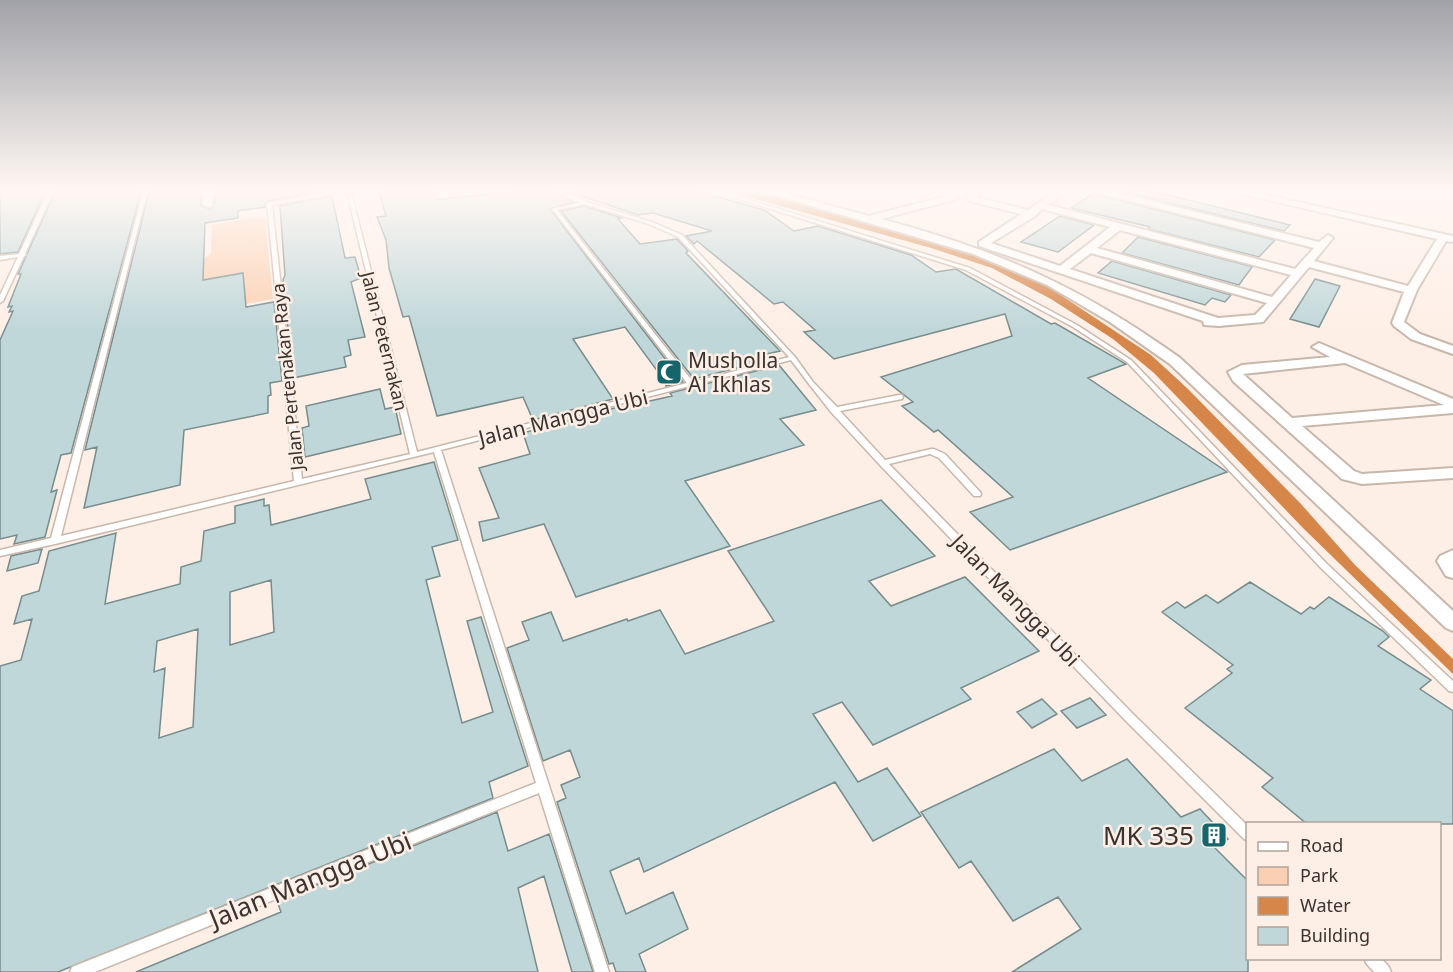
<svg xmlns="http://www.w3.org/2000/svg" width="1453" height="972" font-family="'Noto Sans',sans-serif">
	<rect width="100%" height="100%" fill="#feefe6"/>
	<path fill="#fbd0b2" d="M255 217 265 218 273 299 191 314 201 260 211 254 212 225Z"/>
	<path fill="#d68649" d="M731 192H759L874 226 946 244 1001 264 1053 290 1151 355 1188 389 1301 504 1355 565 1453 659V674L1304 529 1154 373 1113 339 1051 299 992 268 931 248Z"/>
	<path fill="#c0d7d9" stroke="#768c8d" stroke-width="1.5" fill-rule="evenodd" d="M0 192H45L18 252 0 254Z
		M55 192H141L71 453 61 455 51 492 57 490 45 537 14 544 17 535 0 539V340L13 311 9 312 12 306 8 307 21 274H18Z
		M149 192H202L201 206 210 209 213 207 216 192H316L269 201 265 203V207L238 211V218L205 223 203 280 243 273 246 307 274 302 282 381 270 383 271 395 268 396V413L184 430 180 485 84 508 97 447 85 450Z
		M379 192H435L436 200 505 192H554L573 202 550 209 683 382 666 386 664 380 625 327 573 339 613 399 533 420 523 397 437 416 409 316 403 317 389 268 386 240 377 217 386 216Z
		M570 192H701L764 210 794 231 818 226 911 255 936 272 956 269 1051 324 1055 323 1126 364 1088 378 1227 472 1010 550 970 512 1013 497 938 430 934 432 902 406 913 402 881 377 1012 336 1005 314 834 359 804 332 815 330 783 302 774 304 697 241 694 244 686 236 712 231 653 213 638 215Z
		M1124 192H1156L1290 225 1284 231Z
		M1094 193 1095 194 1275 240 1259 257 1148 229 1150 227 1071 208Z
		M332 196 345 258 355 257 361 278 351 282 365 337 348 340 351 355 344 357 346 367 293 378 283 280 285 275 280 206Z
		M584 206 622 218 618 219 640 244 677 239 688 251 686 253 780 351 767 354 772 359 694 379 561 211Z
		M1060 216 1094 225 1058 252 1021 242Z
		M1138 237 1250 266 1252 267 1239 285 1122 253Z
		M1112 261 1231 295 1225 302 1212 298 1205 305 1098 273Z
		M1315 279 1340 286 1319 327 1290 319Z
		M779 365 816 410 780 419 804 445 685 481 730 546 576 597 544 524 483 541 479 522 499 518 479 468 530 454 523 433 618 407 619 408 672 396 670 393Z
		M380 389 385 409 395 407 401 434 305 457 302 428 309 426 306 406Z
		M434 462 458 540 432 547 440 576 426 580 462 723 493 712 467 621 481 617 528 766 489 782 493 798 58 972H0V666L21 660 32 619 14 624 22 596 39 591 49 551 116 533 105 604 180 584 181 567 201 561 204 531 235 523V506L264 499V506L269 505 271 525 371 499 365 479ZM271 580 274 632 230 645V592ZM198 629 193 727 159 738 165 668 154 672 157 641Z
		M881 500 935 556 869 581 891 606 965 577 1039 651 961 688 971 699 873 745 842 702 813 714 858 782 887 768 921 816 873 841 835 782 644 872 639 858 610 871 626 914 673 892 688 929 639 954 646 972H616L613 963 609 964 557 802 566 798 561 785 580 777 570 750 543 761 507 648 529 640 522 622 551 612 563 641 627 619 628 621 660 610 685 654 774 621 728 551Z
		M42 549 38 563 7 571 11 556Z
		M1250 582 1301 614 1310 607 1314 609 1329 597 1383 631 1389 637 1378 646 1431 680 1420 689 1453 711V824H1307L1262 787 1273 778 1185 708 1232 673 1227 669 1233 665 1162 612 1177 602 1185 608 1206 595 1218 603Z
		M1090 698 1106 715 1077 728 1061 711Z
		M1042 699 1057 714 1032 728 1017 712Z
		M1054 749 1082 781 1127 759 1181 817 1200 809 1228 839 1214 847 1248 881V972H1012L1081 929 1058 897 1013 921 971 861 959 868 921 812Z
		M497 812 508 851 549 834 593 972H572L544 876 518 888 538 972H136L281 912 277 901Z"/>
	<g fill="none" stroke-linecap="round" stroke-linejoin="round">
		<defs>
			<path id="service" d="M48 192H53L25 254 26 255 24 256 3 301 0 303V295L18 257 0 260V256L19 254Z
				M143 192H147L61 536 294 481 267 204 269 203 331 192H344L272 205 302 479 410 454 347 192H351L417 452 687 383 552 209 580 203 556 192H563L590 203 652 222 682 235 795 357 813 382 837 407 899 395H902L903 397 902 399 840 411 885 460 931 449H934L945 454 980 492 981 494 980 496H974L939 458 930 454 889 464 1133 714 1248 826V841L1244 839 1125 720 880 465 831 412 809 384 791 360 441 450 609 972H595L539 793 95 972H70L72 967 77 965 536 783 434 452 55 544 0 556V550L51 538ZM584 204 649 224 678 237 789 357 693 382 557 210Z
				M716 192H724L970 268 1077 325 1131 360 1327 564 1453 681V692L1449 691 1321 568 1127 362 1073 327 966 270Z
				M1364 958H1381L1389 967 1391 972H1374L1366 963Z"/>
			<path id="minor" d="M204 192H214L211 207 203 205Z
				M765 192H781L869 216 947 196 944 192H954L959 197 957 199 881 219C998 250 1081 287 1180 358L1453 611V631L1446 628 1170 364 1110 322 1047 285 973 254Z
				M970 192H981L976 197 1028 210 1055 192H1066L1049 205 1295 269 1314 248 1096 192H1113L1319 242 1328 235 1333 238 1314 261 1408 286 1437 239 1233 192H1252L1453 236V242L1446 241 1417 290 1404 322 1420 334 1453 346V354L1411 339 1394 326 1392 323 1404 292 1309 267 1263 322 1219 326 1204 325 1203 321 979 246V242L1021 214 969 201 966 196ZM1042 209 1110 227 1060 266 991 243 1035 216ZM1120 230 1291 275 1272 297 1097 248ZM1091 253 1267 303 1255 315 1218 318 1070 269Z
				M1319 343 1453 399V413L1302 426 1354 471 1362 474 1453 468V478L1362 484 1342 479 1233 381 1228 372 1242 365 1330 357 1312 347ZM1345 363 1444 405 1292 418 1243 374Z
				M1453 550V578L1446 576 1437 561 1440 556Z"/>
		</defs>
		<use href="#service" stroke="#c8b7ab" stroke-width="3"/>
		<use href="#minor" stroke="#c8b7ab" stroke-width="4"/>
		<use href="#service" fill="#fff" fill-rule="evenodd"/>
		<use href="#minor" fill="#fff" fill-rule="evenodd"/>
	</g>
	<linearGradient id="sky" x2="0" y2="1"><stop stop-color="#a1a2a8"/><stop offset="0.58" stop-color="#fff8f4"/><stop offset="1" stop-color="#fff8f4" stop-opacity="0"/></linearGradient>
	<rect width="1453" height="329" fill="url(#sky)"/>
	<defs>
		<symbol id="mosque-square" viewBox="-11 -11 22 22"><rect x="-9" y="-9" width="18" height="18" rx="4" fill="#16656a" stroke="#feefe6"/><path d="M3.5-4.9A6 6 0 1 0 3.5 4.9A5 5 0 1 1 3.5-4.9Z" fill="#fff"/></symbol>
		<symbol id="building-square" viewBox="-11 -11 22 22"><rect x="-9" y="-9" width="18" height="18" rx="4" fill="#16656a" stroke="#feefe6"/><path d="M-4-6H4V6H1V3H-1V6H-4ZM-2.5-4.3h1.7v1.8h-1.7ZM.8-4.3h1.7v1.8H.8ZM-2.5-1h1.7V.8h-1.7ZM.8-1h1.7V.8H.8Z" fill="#fff"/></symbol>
	</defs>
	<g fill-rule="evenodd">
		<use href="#mosque-square" x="654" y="357" width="30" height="30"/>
		<use href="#building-square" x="1199" y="820" width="30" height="30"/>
	</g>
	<g text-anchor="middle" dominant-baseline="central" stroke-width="5" stroke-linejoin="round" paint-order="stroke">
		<g font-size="18" fill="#3a332f" stroke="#feefe6">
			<text transform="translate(385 341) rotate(76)">Jalan Peternakan</text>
			<text transform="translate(287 377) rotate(-96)">Jalan Pertenakan Raya</text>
		</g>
		<g font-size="21" fill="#3a332f" stroke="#feefe6" text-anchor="start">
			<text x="688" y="360">Musholla<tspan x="688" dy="24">Al Ikhlas</tspan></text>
		</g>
		<g font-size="21" fill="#3a332f" stroke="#feefe6">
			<text transform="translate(563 417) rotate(-14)">Jalan Mangga Ubi</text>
			<text transform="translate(1016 600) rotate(46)">Jalan Mangga Ubi</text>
		</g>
		<g font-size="26" fill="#3a332f" stroke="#feefe6" text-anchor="end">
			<text x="1194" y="835">MK 335</text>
		</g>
		<g font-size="26" fill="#3a332f" stroke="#feefe6">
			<text transform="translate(310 879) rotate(-22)">Jalan Mangga Ubi</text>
		</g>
	</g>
	<rect x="1246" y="822" width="195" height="138" fill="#feefe6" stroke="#b0a49d" stroke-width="1.5"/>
	<rect x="1258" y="842" width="30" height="9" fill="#ffffff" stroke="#b0a49d" stroke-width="1.5"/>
	<text x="1300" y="852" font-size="18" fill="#3a332f">Road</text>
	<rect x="1258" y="867" width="30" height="18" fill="#fbd0b2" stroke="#b0a49d" stroke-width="1.5"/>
	<text x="1300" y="882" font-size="18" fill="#3a332f">Park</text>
	<rect x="1258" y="897" width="30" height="18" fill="#d68649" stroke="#b0a49d" stroke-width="1.5"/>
	<text x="1300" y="912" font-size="18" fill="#3a332f">Water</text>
	<rect x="1258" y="927" width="30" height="18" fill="#c0d7d9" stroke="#b0a49d" stroke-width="1.5"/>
	<text x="1300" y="942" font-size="18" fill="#3a332f">Building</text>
</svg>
